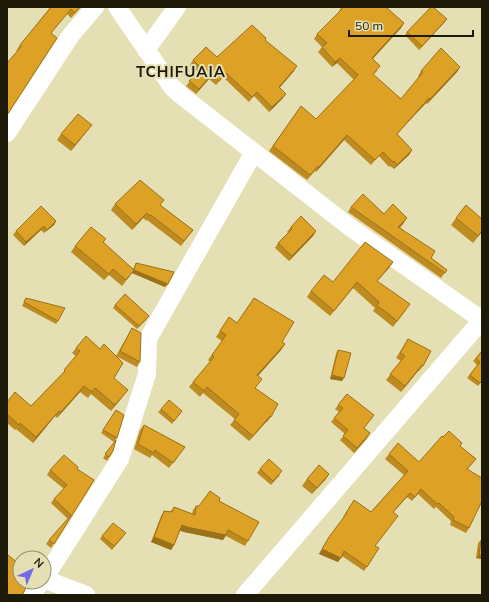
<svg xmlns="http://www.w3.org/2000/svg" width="489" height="602" font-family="Mulish,sans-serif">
	<rect width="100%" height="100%" fill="#e5dfb4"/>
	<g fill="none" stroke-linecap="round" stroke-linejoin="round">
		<path stroke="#fff" stroke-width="18" d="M117 7 172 87 182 96 351 228 482 320
			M146 50 177 7
			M7 133 71 35 95 7
			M44 579 120 459 147 374 148 339 254 152
			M44 579 86 595
			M32 595 41 582
			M245 595 482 320"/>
	</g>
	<path fill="#be8b20" d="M49 7H81L71 18 67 14 17 51H16L20 45 50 8Z
		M341 8H387L404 23 401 28 372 59 377 71 373 75 401 99 419 77 418 76 421 71 460 67 457 72 427 104 426 103 397 134 412 150 409 155 394 169 390 166 389 167 379 156 371 165 344 140 316 172 315 171 307 180 269 151 301 106 316 119 354 80 337 63 332 67 318 52 322 47 314 39 317 34 338 13Z
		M447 19 419 50 405 35 407 32Z
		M265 40 294 71 279 88 283 98 269 112 254 96 249 102 223 77 216 85 209 79 196 94 186 86 198 72 190 65 193 60 217 57Z
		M87 131 71 151 57 140 61 134Z
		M164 200 160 205 193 230 181 246 147 220V221L143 218 132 230 111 210 115 204Z
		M351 207 384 214 403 224 400 227 431 258 447 270 441 278 348 212Z
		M456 218 482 219V232L473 243 451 225Z
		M56 221 54 225 44 233 41 230 24 246 13 235 16 231Z
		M291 227 316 231 313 236 289 261 275 248 278 243 288 233 287 232Z
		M106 239 103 243 133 269 136 263 165 287 132 273 122 286 109 275 104 280 71 252 75 246Z
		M393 262 389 268 377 281 406 310 393 327 382 318 373 311 375 308 353 288 330 316 307 297 311 291 333 282Z
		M26 298 58 321 56 324 22 306Z
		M115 305 147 319 137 329 113 308Z
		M229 317 237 323 282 342 285 344 281 350 258 376 255 388 271 417 267 422H266L249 441 230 425 235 419 203 393 200 397 189 387 193 382 210 362 208 360 222 341 216 337Z
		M132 328 140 362 137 367 116 356 129 333Z
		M408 339 423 366 419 371H418L401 392 386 380 401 361 396 358Z
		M76 348 114 378 124 395 111 411 91 394 88 398 80 392 57 418 55 416 33 443 16 429 15 430 7 423V402L31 406 61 376 76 356 72 353Z
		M338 350 342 381 330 379 336 354Z
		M482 351V381L478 386 467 378 477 365 473 361Z
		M347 394 364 429 367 438 354 453 340 440 345 434 331 422 339 412 335 409Z
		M161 409 182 411 172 424 158 412Z
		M116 410 117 438 114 442 101 433Z
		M144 425 185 447 169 468 152 455 150 458 134 449 140 430Z
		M443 437 462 443 460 446 476 459 467 470 482 478V506L480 505 469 528 466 533 450 525 451 521 436 507 434 509 418 494 412 501 407 497 393 512 375 546 379 548 364 571 342 556 338 562 319 554 326 542 344 518 343 517 354 500 371 512 404 475 385 459 389 454 419 462Z
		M116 440 113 451 107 461 103 458Z
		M260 469 280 475 271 485 257 473Z
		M50 470H77L94 480 51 548 46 544 49 540 68 519 51 503 54 499 64 489 47 475Z
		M329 474 325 480 312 494 302 486 307 479Z
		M219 501 248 541 245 546 226 536 223 540 184 532 180 530 174 545 171 550 151 542 161 516 164 511 170 512 174 507 192 514 193 510 196 506H199Z
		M102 536 123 537 112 550 100 539Z
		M481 540H482V559L476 558 478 543Z"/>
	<path fill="#9b711a" d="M447 19 444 23 419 50 422 46Z
		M404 23 401 28 369 63 372 58Z
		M340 58 337 63 332 67 335 62Z
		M297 66 294 71 276 92 279 87Z
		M460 67 457 72 427 104 430 99Z
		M212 74 209 79 196 94 199 89Z
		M286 94 283 98 269 112 272 107Z
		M429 98 426 103 393 138 397 134Z
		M92 125 87 131 71 151 75 145Z
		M347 135 344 140 316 172 319 167Z
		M412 150 409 155 394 169 397 165Z
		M147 213 143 218 132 230 136 224Z
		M407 218 403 224 395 232 398 227Z
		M56 221 54 225 44 233Z
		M44 226 41 230 24 246 26 242Z
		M316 231 313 236 289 261 292 256Z
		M393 262 389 268 373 286 377 281Z
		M134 270 168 284 165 287 132 273 122 286Z
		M357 282 353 288 330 316 334 311Z
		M285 344 281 350 253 381 257 375Z
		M422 365 418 371 401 392 405 386Z
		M332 375 344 378 342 381 330 379Z
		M84 386 80 392 57 418 61 412Z
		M128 390 124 395 111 411 115 405Z
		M59 411 55 416 33 443 36 437Z
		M270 416 266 422 249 441 253 436Z
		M370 433 367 438 354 453 357 448Z
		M329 474 325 480 312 494 317 488Z
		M410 493 407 497 390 516 393 512Z
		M182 525 226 535 223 540 184 532 178 530Z
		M154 537 174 545 171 550 151 542Z
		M322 549 341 558 338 562 319 554Z
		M479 555H482V559L476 558Z"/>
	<path fill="#dda225" stroke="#9b711a" d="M51 7H80L75 13 71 9 51 33 57 38 7 115V63L21 47 20 45Z
		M342 7H388L387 8 404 23 372 58 380 66 373 74 401 99 423 72 421 71 441 48 460 67 430 99 429 98 397 134 412 150 397 165 394 161 393 162 383 152 375 160 347 135 319 167 318 166 310 175 273 146 301 106 316 119 358 75 340 58 335 62 322 47 327 43 317 34 342 9 341 8Z
		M431 7H433L447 19 422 46 407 32Z
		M252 25 266 38 265 40 297 66 279 87 286 94 272 107 257 92 252 97 226 73 219 81 212 74 199 89 189 81 201 68 193 60 206 47 217 57Z
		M78 114 92 125 75 145 61 134Z
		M140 180 164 200 160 205 193 230 184 241 151 215 150 216 147 213 136 224 115 204Z
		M363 194 384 214 393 204 407 218 398 227 435 251 431 258 447 270 445 273 351 207Z
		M466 205 482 219V231L478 236 456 218Z
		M41 206 56 221 47 230 44 226 26 242 16 231Z
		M301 216 316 231 292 256 278 243 292 229 291 227Z
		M91 227 106 239 103 242 134 270 126 280 113 269 109 274 75 246Z
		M365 242 393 262 377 281 410 304 397 321 386 312 377 306 379 302 357 282 334 311 311 291 324 275 333 282Z
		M136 263 174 272 168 284 134 270Z
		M125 294 149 316 139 326 115 305Z
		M26 298 65 308 58 321 24 302Z
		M254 298 294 322 282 342 285 344 257 375 262 379 255 388 278 404 271 417 270 416 253 436 234 420 239 414 207 387 204 391 193 382 214 357 212 355 226 335 220 331 229 317 237 323Z
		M132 328 141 333 140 362 120 351Z
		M86 336 100 349 104 344 123 363 114 378 128 390 115 405 95 388 92 392 84 386 61 412 59 411 36 437 20 423 19 425 7 414V402L15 392 31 406 65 371 64 370 80 351 76 348Z
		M408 339 431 351 423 366 422 365 405 386 390 374 405 356 400 353Z
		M338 350 351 353 344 378 332 375Z
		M482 351V381L480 383 470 375 480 362 476 358Z
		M347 394 374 415 364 428 370 433 357 448 343 436 348 430 334 418 343 408 338 405Z
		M169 400 182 411 174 421 161 409Z
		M116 410 124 415 117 438 103 430Z
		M144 425 185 447 173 463 155 450 154 453 138 444Z
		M449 431 462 443 460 446 476 459 467 469 482 478V501L469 528 453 520 454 517 439 503 437 504 421 489 415 497 410 493 393 512 398 516 375 546 379 548 367 567 344 551 341 558 322 549 329 537 347 513H346L354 500 371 512 408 471 389 454 398 443 419 462 442 436 443 437Z
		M116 440 113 451 109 457 105 454Z
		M64 455 78 467 77 469 94 480 54 544 49 540 71 515 54 499 67 485 50 470Z
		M269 459 282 471 273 481 260 469Z
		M319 465 329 474 317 488 307 479Z
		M210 491 220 498 219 501 259 522 248 541 228 530 226 535 187 527 182 525 174 545 154 537 164 511 172 512 174 507 195 515 196 506H199Z
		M113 523 126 533 114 546 102 536Z
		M481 540H482V555H479Z
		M7 554 20 565V582H28L27 584 25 590 22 595H7Z"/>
	<g text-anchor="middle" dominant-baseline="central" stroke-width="4" stroke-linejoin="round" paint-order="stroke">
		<g font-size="15" font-weight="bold" letter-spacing="1" fill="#1c1909" stroke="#e5dfb4">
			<text x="181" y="71">TCHIFUAIA</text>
		</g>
	</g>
	<rect width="489" height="602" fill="none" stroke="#1c1909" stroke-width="16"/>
	<g transform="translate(32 570) rotate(44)"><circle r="19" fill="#e5dfb4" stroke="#959070"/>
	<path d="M0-3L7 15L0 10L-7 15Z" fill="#6f6ce6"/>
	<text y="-6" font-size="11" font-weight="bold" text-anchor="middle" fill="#1c1909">N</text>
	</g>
	<path d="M349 30v6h124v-6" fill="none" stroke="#1c1909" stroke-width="2"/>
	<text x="355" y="30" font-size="12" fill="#1c1909" stroke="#e5dfb4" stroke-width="3" paint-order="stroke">50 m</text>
</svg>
